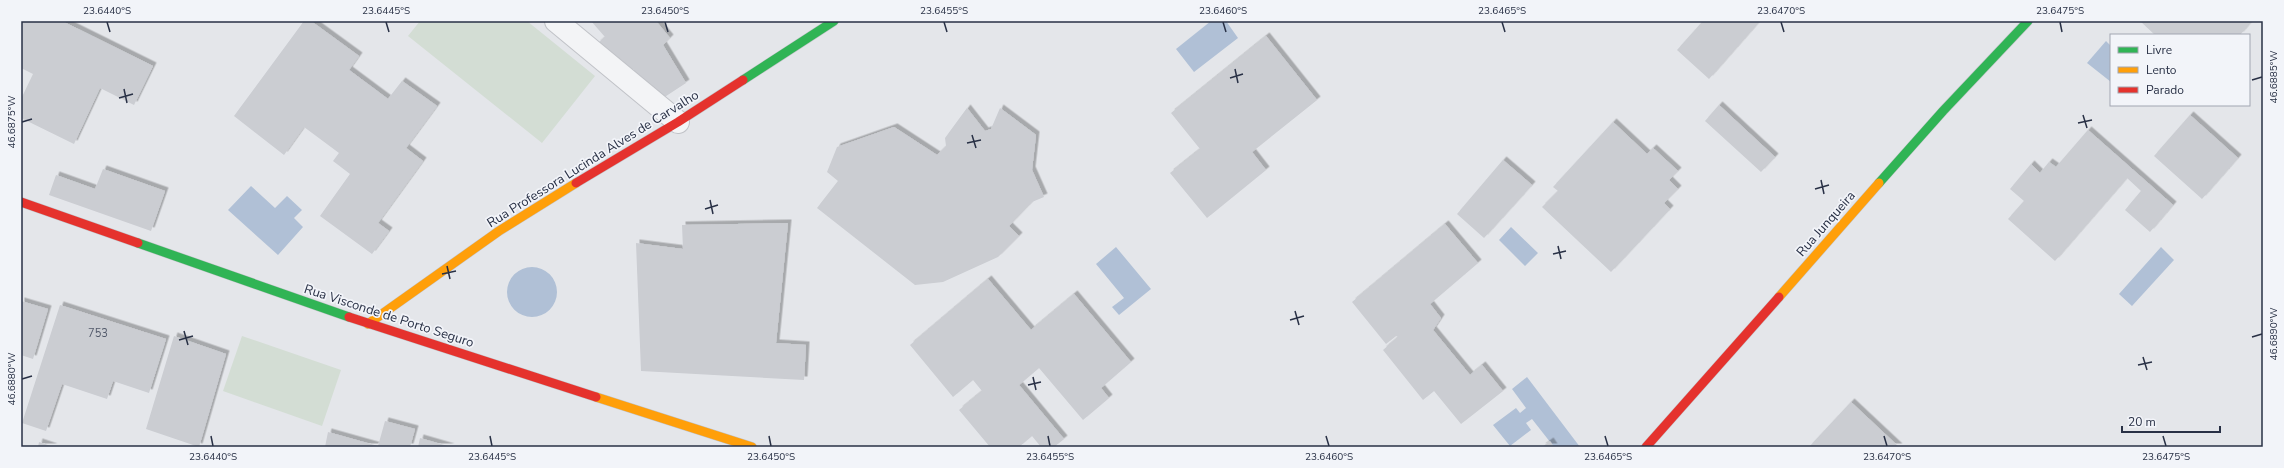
<svg xmlns="http://www.w3.org/2000/svg" width="2284" height="468" font-family="'Nunito Sans',sans-serif">
	<defs>
		<filter id="shadow"><feDropShadow dx="3.5" dy="-3.5" stdDeviation="0" flood-color="#0004"/></filter>
	</defs>
	<rect width="100%" height="100%" fill="#e4e6ea"/>
	<path fill="#d3ddd4" d="M420 21H527L595 76 542 143 408 36Z
		M242 336 341 370 322 426 223 391Z"/>
	<path fill="#b0c0d6" d="M1211 21H1226L1238 38 1194 72 1176 49Z
		M2106 41 2111 46V82L2087 63Z
		M251 186 275 208 287 196 302 210 294 218 303 227 278 255 228 210Z
		M1511 227 1538 253 1525 266 1499 240Z
		M1116 247 1151 289 1119 315 1112 307 1124 298 1096 264Z
		M2161 247 2174 260 2132 306 2119 294Z
		M507 292a25 25 0 1 1 50 0a25 25 0 1 1-50 0Z
		M1527 377 1580 447H1554L1532 419 1526 423 1531 430 1510 446 1493 425 1516 408 1520 413 1526 408 1512 389Z"/>
	<path fill="#cbcdd2" filter="url(#shadow)" d="M21 21H62L153 66 134 105 100 88 74 144 21 118V99L33 74 21 68Z
		M304 21H311L359 56 349 70 388 99 402 81 437 106 406 148 423 161 378 223 389 231 372 254 320 216 350 174 333 161 339 153 304 127 284 155 234 116Z
		M591 21H656L670 38 663 45 686 83 657 102 633 69 624 74 597 44 605 37Z
		M1703 21H1760L1709 79 1677 50Z
		M2140 21H2252L2240 35H2155Z
		M1266 36 1317 100 1252 152 1266 170 1207 218 1170 173 1200 149 1171 113Z
		M1719 105 1775 157 1761 172 1705 121Z
		M967 108 985 131 991 129 1000 108 1036 135 1032 170 1044 197 1032 202 1009 226 1019 236 998 257 943 282 915 285 817 208 838 181 827 172 837 147 894 127 937 155 946 146 945 138Z
		M2190 115 2238 158 2202 199 2154 156Z
		M1613 122 1647 154 1653 148 1678 171 1669 180 1678 189 1664 203 1670 209 1611 272 1542 207 1558 191 1553 187Z
		M2088 130 2173 205 2150 232 2125 210 2141 191 2127 178 2055 261 2008 219 2024 201 2010 189 2031 164 2040 173 2049 162 2056 167Z
		M1503 160 1532 185 1484 238 1457 214Z
		M103 169 165 191 151 231 49 195 56 175 95 189Z
		M788 223 776 343 806 345 804 380 641 371 636 243 683 249 682 225Z
		M1445 224 1478 263 1430 304 1441 318 1433 330 1470 375 1482 365 1503 391 1461 424 1434 391 1423 400 1383 350 1398 337 1396 336 1386 344 1352 302Z
		M988 279 1031 330 1074 294 1131 362 1101 388 1109 398 1083 420 1039 368 1019 385 1064 439 1054 447H1041L1032 436 1019 447H990L959 410 982 391 973 380 953 397 910 345Z
		M21 301 48 309 33 359 21 355Z
		M60 305 166 339 149 393 113 381 107 399 62 384 46 431 22 423Z
		M174 336 226 354 199 447 146 429Z
		M1851 402 1899 447H1809Z
		M385 421 415 429 410 447H325L328 432 378 446Z
		M420 438 451 447H418Z
		M1550 441 1554 447H1542Z
		M39 442 54 447H38Z"/>
	<g fill="none" stroke-linecap="round" stroke-linejoin="round">
		<defs>
			<path id="street" d="M556 21 678 122"/>
			<path id="fast" d="M743 80 834 21
				M1879 183 1943 111 2028 21
				M138 243 349 317"/>
			<path id="slow" d="M1779 297 1879 183
				M368 324 499 231 576 183
				M596 397 752 447"/>
			<path id="jam" d="M576 183 678 122 743 80
				M21 202 138 243
				M349 317 596 397
				M1646 447 1779 297"/>
		</defs>
		<use href="#street" stroke="#c1c3c8" stroke-width="24"/>
		<use href="#fast" stroke="#c1c3c8" stroke-width="10"/>
		<use href="#slow" stroke="#c1c3c8" stroke-width="10"/>
		<use href="#jam" stroke="#c1c3c8" stroke-width="10"/>
		<use href="#street" stroke="#f3f4f6" stroke-width="22"/>
		<use href="#fast" stroke="#30b455" stroke-width="9"/>
		<use href="#slow" stroke="#ff9f0a" stroke-width="9"/>
		<use href="#jam" stroke="#e5322d" stroke-width="9"/>
	</g>
	<path fill="none" stroke="#283045" stroke-width="1.5" d="M107 22 110 32M386 22 389 32M665 22 668 32M944 22 947 32M1223 22 1226 32M1502 22 1505 32M1781 22 1784 32M2060 22 2062 32M1235 69 1238 83M1230 78 1243 74M2252 80 2262 77M124 89 127 103M119 98 133 94M2083 115 2087 128M22 122 32 119M2078 123 2092 120M972 135 976 148M967 143 981 140M1821 180 1824 194M1815 189 1829 185M710 200 713 214M705 209 718 205M1558 246 1561 259M1553 254 1566 251M447 266 450 279M442 274 456 271M1295 311 1299 325M1290 320 1304 316M184 331 188 345M2252 337 2262 334M179 340 193 336M2143 357 2147 370M2138 365 2152 362M1033 377 1036 390M22 379 32 376M1028 385 1041 382M211 436 213 446M490 436 492 446M769 436 771 446M1048 436 1050 446M1326 436 1329 446M1605 436 1608 446M1884 436 1887 446M2163 436 2166 446"/>
	<g text-anchor="middle" dominant-baseline="central" stroke-width="3.5" stroke-linejoin="round" paint-order="stroke">
		<g font-size="11" fill="#52596a">
			<text x="98" y="333">753</text>
		</g>
		<g font-size="13" fill="#283045" stroke="#f2f4f9">
			<text transform="translate(593 159) rotate(-32)">Rua Professora Lucinda Alves de Carvalho</text>
			<text transform="translate(1826 224) rotate(-49)">Rua Junqueira</text>
			<text transform="translate(389 316) rotate(18)">Rua Visconde de Porto Seguro</text>
		</g>
	</g>
	<rect width="2284" height="468" fill="none" stroke="#f2f4f9" stroke-width="44"/>
	<rect x="2110" y="34" width="140" height="72" fill="#f2f4f9" stroke="#a1a6b1"/>
	<rect x="2118" y="47" width="20" height="6" fill="#30b455" stroke="#a1a6b1"/>
	<text x="2146" y="54" font-size="12" fill="#283045">Livre</text>
	<rect x="2118" y="67" width="20" height="6" fill="#ff9f0a" stroke="#a1a6b1"/>
	<text x="2146" y="74" font-size="12" fill="#283045">Lento</text>
	<rect x="2118" y="87" width="20" height="6" fill="#e5322d" stroke="#a1a6b1"/>
	<text x="2146" y="94" font-size="12" fill="#283045">Parado</text>
	<path d="M2122 426v6h98v-6" fill="none" stroke="#283045" stroke-width="2"/>
	<text x="2128" y="426" font-size="12" fill="#283045" stroke="#f2f4f9" stroke-width="3" paint-order="stroke">20 m</text>
	<rect x="22" y="22" width="2240" height="424" fill="none" stroke="#283045" stroke-width="1.5"/>
	<g font-size="10" text-anchor="middle" fill="#283045">
		<text x="107" y="14">23.6440°S</text>
		<text x="386" y="14">23.6445°S</text>
		<text x="665" y="14">23.6450°S</text>
		<text x="944" y="14">23.6455°S</text>
		<text x="1223" y="14">23.6460°S</text>
		<text x="1502" y="14">23.6465°S</text>
		<text x="1781" y="14">23.6470°S</text>
		<text x="2060" y="14">23.6475°S</text>
		<text transform="translate(2273 77) rotate(-90)" y="4">46.6885°W</text>
		<text transform="translate(11 122) rotate(-90)" y="4">46.6875°W</text>
		<text transform="translate(2273 334) rotate(-90)" y="4">46.6890°W</text>
		<text transform="translate(11 379) rotate(-90)" y="4">46.6880°W</text>
		<text x="213" y="460">23.6440°S</text>
		<text x="492" y="460">23.6445°S</text>
		<text x="771" y="460">23.6450°S</text>
		<text x="1050" y="460">23.6455°S</text>
		<text x="1329" y="460">23.6460°S</text>
		<text x="1608" y="460">23.6465°S</text>
		<text x="1887" y="460">23.6470°S</text>
		<text x="2166" y="460">23.6475°S</text>
	</g>
</svg>
